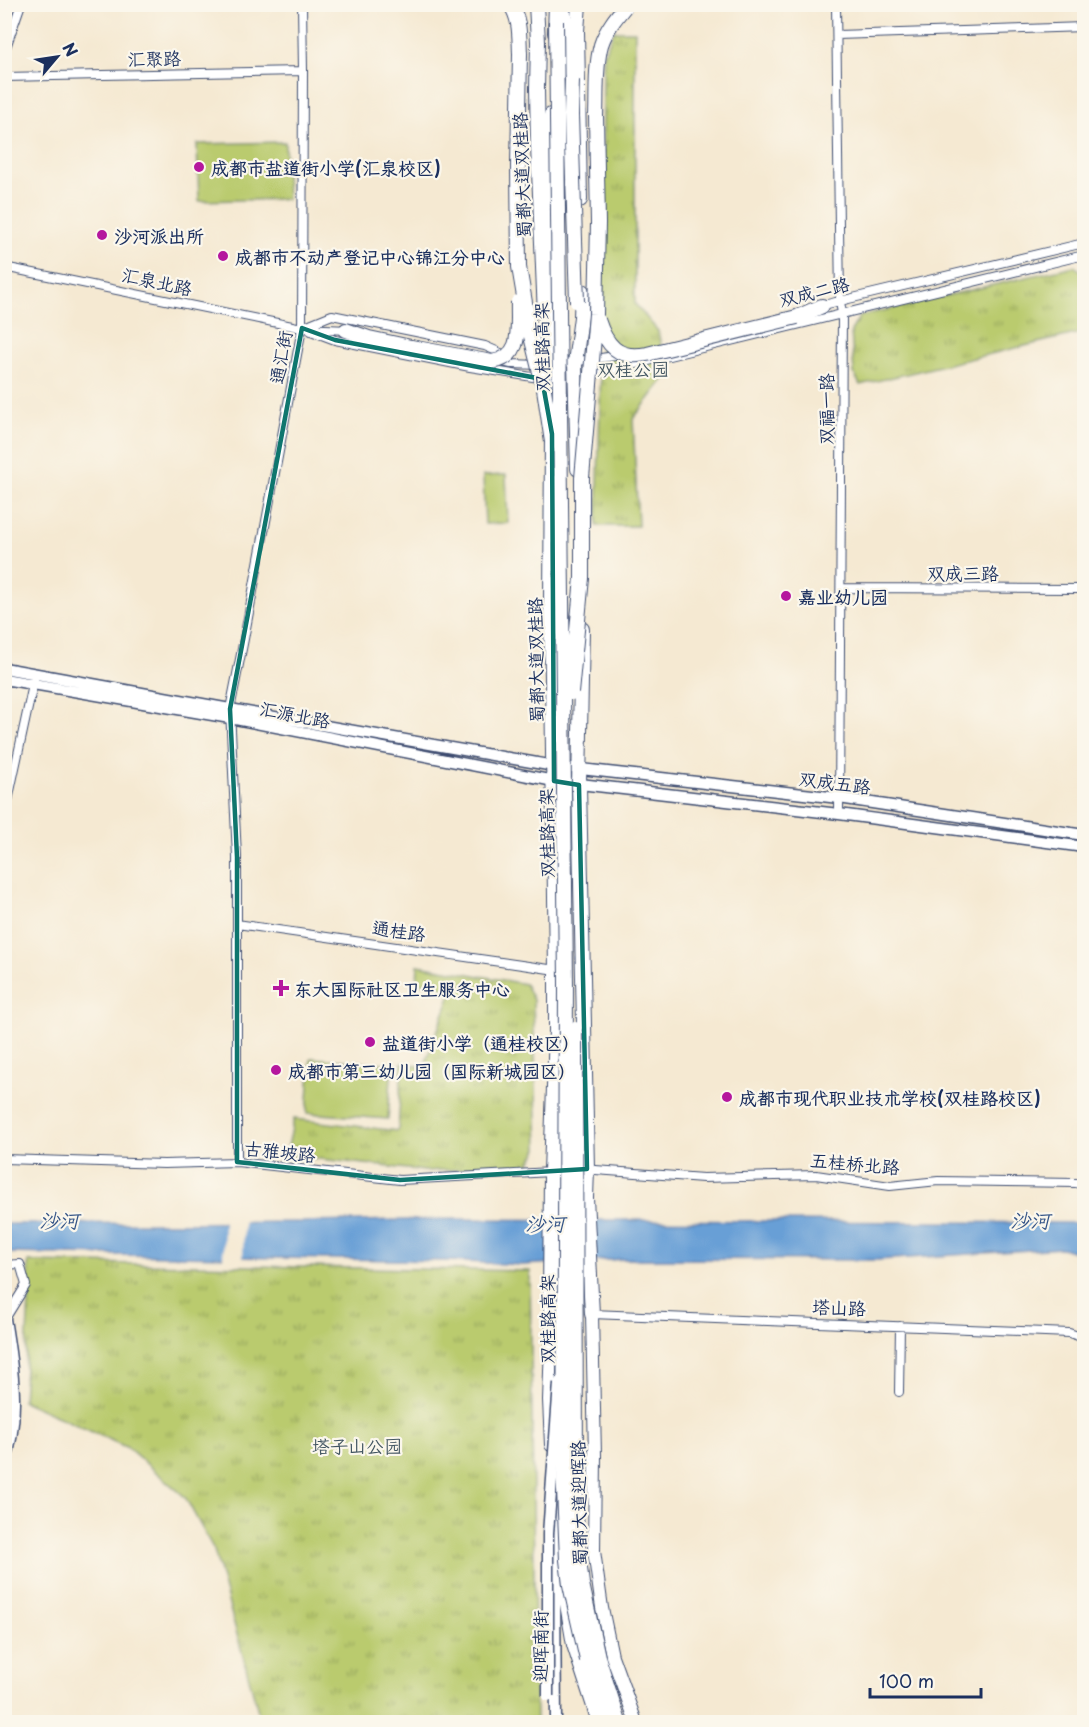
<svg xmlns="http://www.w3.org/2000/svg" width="1089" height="1727" font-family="'Playpen Sans','LXGW WenKai TC',sans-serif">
	<defs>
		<pattern id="park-tufts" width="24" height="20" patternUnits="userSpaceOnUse" patternTransform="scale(1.5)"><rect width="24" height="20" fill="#bacb6e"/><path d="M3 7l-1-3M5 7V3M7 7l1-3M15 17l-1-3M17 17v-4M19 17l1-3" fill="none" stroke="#96a55e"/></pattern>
	</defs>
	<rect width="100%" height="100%" fill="#fbf7ec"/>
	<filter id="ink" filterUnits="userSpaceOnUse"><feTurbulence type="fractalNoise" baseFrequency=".0167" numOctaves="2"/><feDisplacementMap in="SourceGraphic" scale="12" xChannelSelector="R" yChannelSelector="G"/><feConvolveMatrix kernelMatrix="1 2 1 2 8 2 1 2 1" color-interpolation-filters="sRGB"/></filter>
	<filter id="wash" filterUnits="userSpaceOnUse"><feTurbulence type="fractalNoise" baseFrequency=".008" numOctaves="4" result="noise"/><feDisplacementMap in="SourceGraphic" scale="24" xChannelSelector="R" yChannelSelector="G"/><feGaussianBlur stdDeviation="1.35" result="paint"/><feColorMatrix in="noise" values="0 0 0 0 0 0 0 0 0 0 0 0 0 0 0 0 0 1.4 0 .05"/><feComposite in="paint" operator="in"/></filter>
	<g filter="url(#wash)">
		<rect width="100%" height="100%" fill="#f5e9d2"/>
		<path fill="#bacb6e" stroke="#6a7d66" stroke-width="1.5" d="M285 142 287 199 199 201 197 144Z
			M506 475 508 523 485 524 483 476Z
			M311 1058 392 1064 388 1119 307 1113Z"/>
		<path fill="url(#park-tufts)" stroke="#6a7d66" stroke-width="1.5" d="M614 31H635V304L658 331 667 376 633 419 638 526H597L602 319 603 75 604 53Z
			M1074 266 1084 273V332L860 385 854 373 851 331 860 316Z
			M418 965 525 984 533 1000 538 1149 528 1166 425 1171 286 1155 294 1119 398 1131 402 1063 424 1067 453 989 417 982Z
			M28 1262 530 1271 536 1722H261L214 1550 185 1497 128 1448 23 1401 29 1301Z"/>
		<path fill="#689fd6" stroke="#42679a" stroke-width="1.5" d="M453 1219 1084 1223V1255L1062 1248 877 1260 626 1259 522 1265 449 1261 5 1253V1224L306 1222Z"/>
		<path fill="#f5e9d2" d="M224 1220H244L243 1261 223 1260Z"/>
	</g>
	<g filter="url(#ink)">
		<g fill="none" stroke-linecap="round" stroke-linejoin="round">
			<defs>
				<path id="minor" d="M836 4 840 301 842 314 839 814
					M837 35 1084 27
					M4 53 21 4
					M4 77 303 71
					M4 267 302 328 349 330
					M819 306 1084 243
					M305 326 332 315 485 346 510 357
					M311 331 335 340 470 367 545 379
					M499 361 511 364 540 365
					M556 364 623 355
					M587 376 1084 255
					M841 588 1084 589
					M4 819 34 680
					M237 924 556 970
					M4 1159 164 1164 237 1162 400 1180 570 1171
					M237 1162V857L230 709 244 639 302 328 303 71 302 4
					M582 1169 703 1178 816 1175 890 1186 938 1181 1076 1183 1084 1185
					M4 1265 20 1264 26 1285 5 1319
					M592 1314 1069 1333 1084 1338
					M899 1392 900 1326"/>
				<path id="tertiary" d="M4 668 230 709 554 766 839 798 1084 835
					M4 679 230 718 554 781 839 814 1084 847
					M4 1466C21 1418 13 1367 5 1319
					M556 1722 555 1589 559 1570"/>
				<path id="secondary" d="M592 1314 595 1456 594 1551 602 1608 612 1656 636 1722
					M551 1445 549 1400 552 1316
					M554 1495 560 1569 573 1645 598 1722"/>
				<path id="primary" d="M536 4 538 42 537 89 538 146 545 316
					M579 4 577 31 580 200
					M549 356 552 411
					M552 431 551 605 556 970V1030L551 1172 550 1304 552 1316
					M578 469 575 363 581 317 582 291
					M582 629 579 785 587 1169 586 1198 592 1314"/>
				<path id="trunk" d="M510 4C521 20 519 37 520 54
					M564 14V28L572 80
					M555 33 556 4
					M596 116C597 93 595 67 601 45 606 29 617 16 627 4
					M797 317 822 306
					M346 330 369 338 411 347
					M550 365 551 115
					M598 1657 619 1722
					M587 1660 607 1722"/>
			</defs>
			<use href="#minor" stroke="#3c4b6f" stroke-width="10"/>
			<use href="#tertiary" stroke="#3c4b6f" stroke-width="13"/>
			<use href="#secondary" stroke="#3c4b6f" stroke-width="14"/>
			<use href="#primary" stroke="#3c4b6f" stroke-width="16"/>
			<use href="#trunk" stroke="#3c4b6f" stroke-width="16"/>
			<use href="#minor" stroke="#fff" stroke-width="8"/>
			<use href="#tertiary" stroke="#fff" stroke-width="10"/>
			<use href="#secondary" stroke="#fff" stroke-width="12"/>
			<use href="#primary" stroke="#fff" stroke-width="14"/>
			<use href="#trunk" stroke="#fff" stroke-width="14"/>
			<defs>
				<path id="tertiary-bridge" d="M548 1696V1534L559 1383"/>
				<path id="trunk-bridge" d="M556 21 566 983 564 1490 567 1560 570 1585 587 1660
					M520 54 518 166 519 267 530 332 544 389 552 442
					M572 80 571 115 577 302
					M598 320C606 345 618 360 647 354L797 317
					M411 347 492 362C524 357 517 327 518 302
					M571 693 582 578V478L596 314 598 223 596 116
					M575 1029 576 1511 578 1553 582 1584 598 1657"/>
			</defs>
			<use href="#tertiary-bridge" stroke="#3c4b6f" stroke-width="13" stroke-linecap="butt"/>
			<use href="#trunk-bridge" stroke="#3c4b6f" stroke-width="16" stroke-linecap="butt"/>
			<use href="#tertiary-bridge" stroke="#fff" stroke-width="10"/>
			<use href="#trunk-bridge" stroke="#fff" stroke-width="14"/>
		</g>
	</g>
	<path fill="none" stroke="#0f766e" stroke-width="4.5" stroke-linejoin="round" d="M302 328 335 340 542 379 552 434 554 781 579 785 587 1169 400 1180 237 1162V857L230 709Z"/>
	<g fill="#b5179e" stroke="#fbf7ec" stroke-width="2">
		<circle cx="199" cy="167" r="6"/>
		<circle cx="102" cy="235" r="6"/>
		<circle cx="223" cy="256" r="6"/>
		<circle cx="786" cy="596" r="6"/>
		<path d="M278 979h6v6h6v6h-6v6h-6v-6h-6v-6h6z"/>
		<circle cx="370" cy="1042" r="6"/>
		<circle cx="276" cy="1070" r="6"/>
		<circle cx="727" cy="1097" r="6"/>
	</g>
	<g text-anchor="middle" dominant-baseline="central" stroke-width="4.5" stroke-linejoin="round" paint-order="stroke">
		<g font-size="18" fill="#1b2f5e" stroke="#fbf7ec">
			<text transform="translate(154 58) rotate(-1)">汇聚路</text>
			<text transform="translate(521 175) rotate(-92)">蜀都大道双桂路</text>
			<text transform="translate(157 281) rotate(12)">汇泉北路</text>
			<text transform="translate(814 291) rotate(-14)">双成二路</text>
			<text transform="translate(541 347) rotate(-91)">双桂路高架</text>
			<text transform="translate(280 357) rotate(-80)">通汇街</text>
			<text transform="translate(825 409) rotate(-90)">双福一路</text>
			<text x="963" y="572">双成三路</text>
			<text transform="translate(535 660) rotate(-91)">蜀都大道双桂路</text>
			<text transform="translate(295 714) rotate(11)">汇源北路</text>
			<text transform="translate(835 782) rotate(7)">双成五路</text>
			<text transform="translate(546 833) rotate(-91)">双桂路高架</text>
			<text transform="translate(399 930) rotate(8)">通桂路</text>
			<text transform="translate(280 1151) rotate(6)">古雅坡路</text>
			<text transform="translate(855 1163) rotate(5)">五桂桥北路</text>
			<text transform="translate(839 1307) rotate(2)">塔山路</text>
			<text transform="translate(546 1319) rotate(-90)">双桂路高架</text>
			<text transform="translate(578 1503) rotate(-91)">蜀都大道迎晖路</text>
			<text transform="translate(539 1646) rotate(-90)">迎晖南街</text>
		</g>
		<g font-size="18" font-weight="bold" fill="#1b2f5e" stroke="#fbf7ec" text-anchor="start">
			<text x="211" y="167">成都市盐道街小学(汇泉校区)</text>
			<text x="114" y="235">沙河派出所</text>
			<text x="235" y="256">成都市不动产登记中心锦江分中心</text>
			<text x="798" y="596">嘉业幼儿园</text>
			<text x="294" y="988">东大国际社区卫生服务中心</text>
			<text x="382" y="1042">盐道街小学（通桂校区）</text>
			<text x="288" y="1070">成都市第三幼儿园（国际新城园区）</text>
			<text x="739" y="1097">成都市现代职业技术学校(双桂路校区)</text>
		</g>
		<g font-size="18" fill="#435662" stroke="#fbf7ec">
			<text x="633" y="368">双桂公园</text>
			<text x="357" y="1445">塔子山公园</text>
		</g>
		<g font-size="20" font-style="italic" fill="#365688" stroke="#fbf7ec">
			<text x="59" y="1220">沙河</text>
			<text x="1030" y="1220">沙河</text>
			<text x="545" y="1223">沙河</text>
		</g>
	</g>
	<rect width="1089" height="1727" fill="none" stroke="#fbf7ec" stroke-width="24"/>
	<g transform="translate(57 57) rotate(61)" stroke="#fbf7ec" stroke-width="4.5" paint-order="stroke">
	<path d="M0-4.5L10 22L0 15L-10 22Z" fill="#1b2f5e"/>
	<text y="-9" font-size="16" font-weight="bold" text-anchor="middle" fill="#1b2f5e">N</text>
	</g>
	<path d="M870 1688v9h111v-9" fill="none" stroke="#1b2f5e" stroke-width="3"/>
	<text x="879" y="1688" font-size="18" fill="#1b2f5e" stroke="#fbf7ec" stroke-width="4.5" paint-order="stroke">100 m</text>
</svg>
